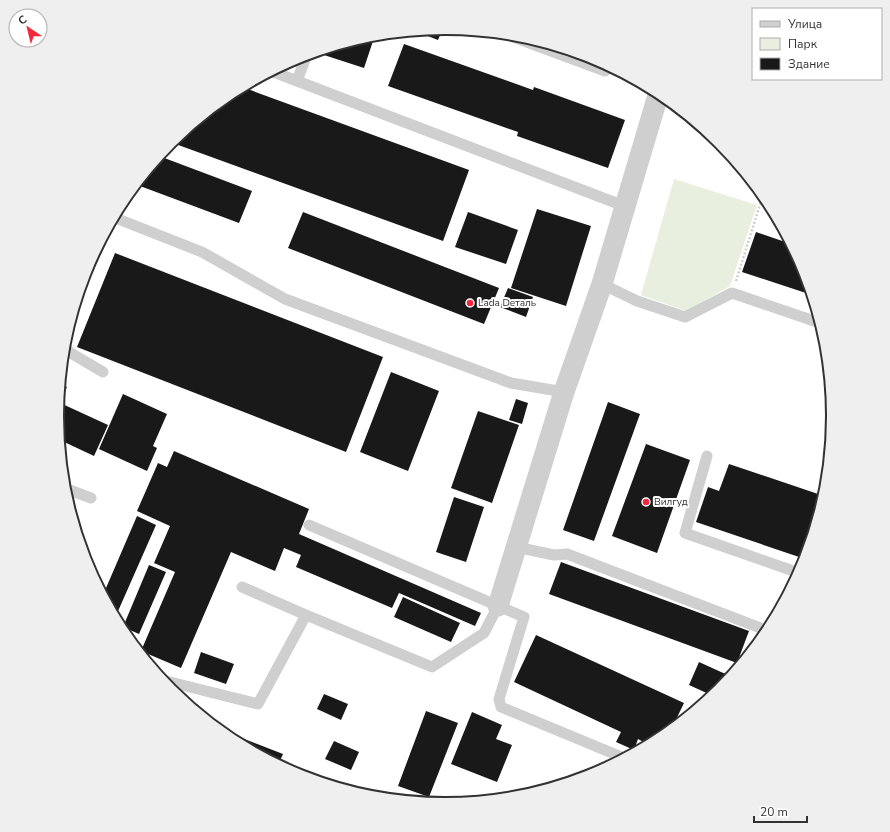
<svg xmlns="http://www.w3.org/2000/svg" width="890" height="832" font-family="'Nunito Sans',sans-serif">
	<rect width="100%" height="100%" fill="#fff"/>
	<path fill="#e8efdf" d="M674 179 757 205 730 286 686 311 641 295Z"/>
	<path fill="#191919" d="M443 28 438 40 415 31Z
		M370 35H375L364 68 324 55 326 49Z
		M404 44 533 90 534 87 625 120 608 168 517 136 518 132 388 86Z
		M242 87 469 170 443 241 170 142 230 93Z
		M159 156 252 191 239 223 140 186 144 174Z
		M537 209 591 226 566 306 511 288Z
		M303 212 499 288 484 324 288 248Z
		M468 212 518 230 506 264 455 247Z
		M756 232 791 244 804 268 812 295 742 272Z
		M115 253 383 357 346 452 77 347Z
		M508 288 533 297 526 317 500 307Z
		M391 372 439 391 408 471 360 452Z
		M60 384 67 387 63 396 59 395Z
		M123 394 167 414 153 446 157 448 147 471 99 449Z
		M516 399 528 403 522 424 509 420Z
		M58 402 108 425 94 456 60 440 62 436 59 435 57 416Z
		M608 402 640 414 594 541 563 530Z
		M478 411 519 425 492 503 451 488Z
		M646 444 690 460 657 553 612 536Z
		M174 451 309 509 299 534 481 613 475 626 399 593 392 608 296 567 301 555 284 548 275 571 231 552 181 668 141 651 175 572 154 563 170 526 137 511 158 463 167 467Z
		M729 464 824 496 805 559 696 522 708 487 719 491Z
		M454 497 484 507 466 562 436 552Z
		M137 516 156 525 115 618 103 595Z
		M561 562 749 631 737 663 549 594Z
		M149 565 166 572 139 634 123 627Z
		M403 597 460 623 451 642 394 617Z
		M536 635 684 703 671 730 649 745 638 739 634 750 616 742 621 732 514 682Z
		M201 652 234 664 226 684 194 673Z
		M699 662 721 672 731 676 720 689 714 687 711 695 689 685Z
		M324 694 348 704 341 720 317 709Z
		M426 711 458 723 429 797 398 786Z
		M472 712 502 725 496 739 512 745 497 782 451 764Z
		M218 729 283 754 278 765 229 738Z
		M334 741 359 752 351 770 325 759Z"/>
	<g fill="none" stroke-linecap="round" stroke-linejoin="round">
		<path stroke="#cfcfcf" stroke-width="2.5" stroke-dasharray="2 2" stroke-linecap="butt" d="M736 281 763 195"/>
		<path stroke="#cfcfcf" stroke-width="11" d="M505 34 605 71 607 65
			M307 54 297 81 624 206
			M271 71 297 81
			M113 217 202 252 285 299 511 383 564 392
			M602 284 637 301 685 317 732 293 820 323
			M64 345 69 352 103 372
			M707 456 685 533 799 573
			M64 488 91 498
			M309 525 524 617 499 699 501 707 624 758
			M516 547 554 555 567 554 768 631
			M242 587 306 615 432 667 484 633 498 606
			M162 680 258 704 306 615"/>
		<path stroke="#cfcfcf" stroke-width="21" d="M498 606 564 392 602 284 659 92"/>
	</g>
	<g fill="#f4283c" stroke="#fff" stroke-width="1.5">
		<circle cx="470" cy="303" r="4"/>
		<circle cx="646" cy="502" r="4"/>
	</g>
	<g text-anchor="middle" dominant-baseline="central" stroke-width="4" stroke-linejoin="round" paint-order="stroke">
		<g font-size="10" fill="#323232" stroke="#fff" text-anchor="start">
			<text x="478" y="303">Lada Dеталь</text>
			<text x="654" y="502">Вилгуд</text>
		</g>
	</g>
	<path d="M0 0H890V832H0ZM64 416a381 381 0 1 1 762 0a381 381 0 1 1-762 0Z" fill="#efefef" fill-rule="evenodd"/>
	<path fill="none" stroke="#323232" stroke-width="2" d="M64 416a381 381 0 1 1 762 0a381 381 0 1 1-762 0Z"/>
	<rect x="752" y="8" width="130" height="72" fill="#ffffff" stroke="#adadad"/>
	<rect x="760" y="21" width="20" height="6" fill="#cfcfcf" stroke="#adadad"/>
	<text x="788" y="28" font-size="12" fill="#323232">Улица</text>
	<rect x="760" y="38" width="20" height="12" fill="#e8efdf" stroke="#adadad"/>
	<text x="788" y="48" font-size="12" fill="#323232">Парк</text>
	<rect x="760" y="58" width="20" height="12" fill="#191919" stroke="#adadad"/>
	<text x="788" y="68" font-size="12" fill="#323232">Здание</text>
	<g transform="translate(28 28) rotate(325)"><circle r="19" fill="#ffffff" stroke="#adadad"/>
	<path d="M0-3L7 15L0 10L-7 15Z" fill="#f4283c"/>
	<text y="-6" font-size="11" font-weight="bold" text-anchor="middle" fill="#323232">С</text>
	</g>
	<path d="M754 816v6h53v-6" fill="none" stroke="#323232" stroke-width="2"/>
	<text x="760" y="816" font-size="12" fill="#323232" stroke="#ffffff" stroke-width="3" paint-order="stroke">20 m</text>
</svg>
